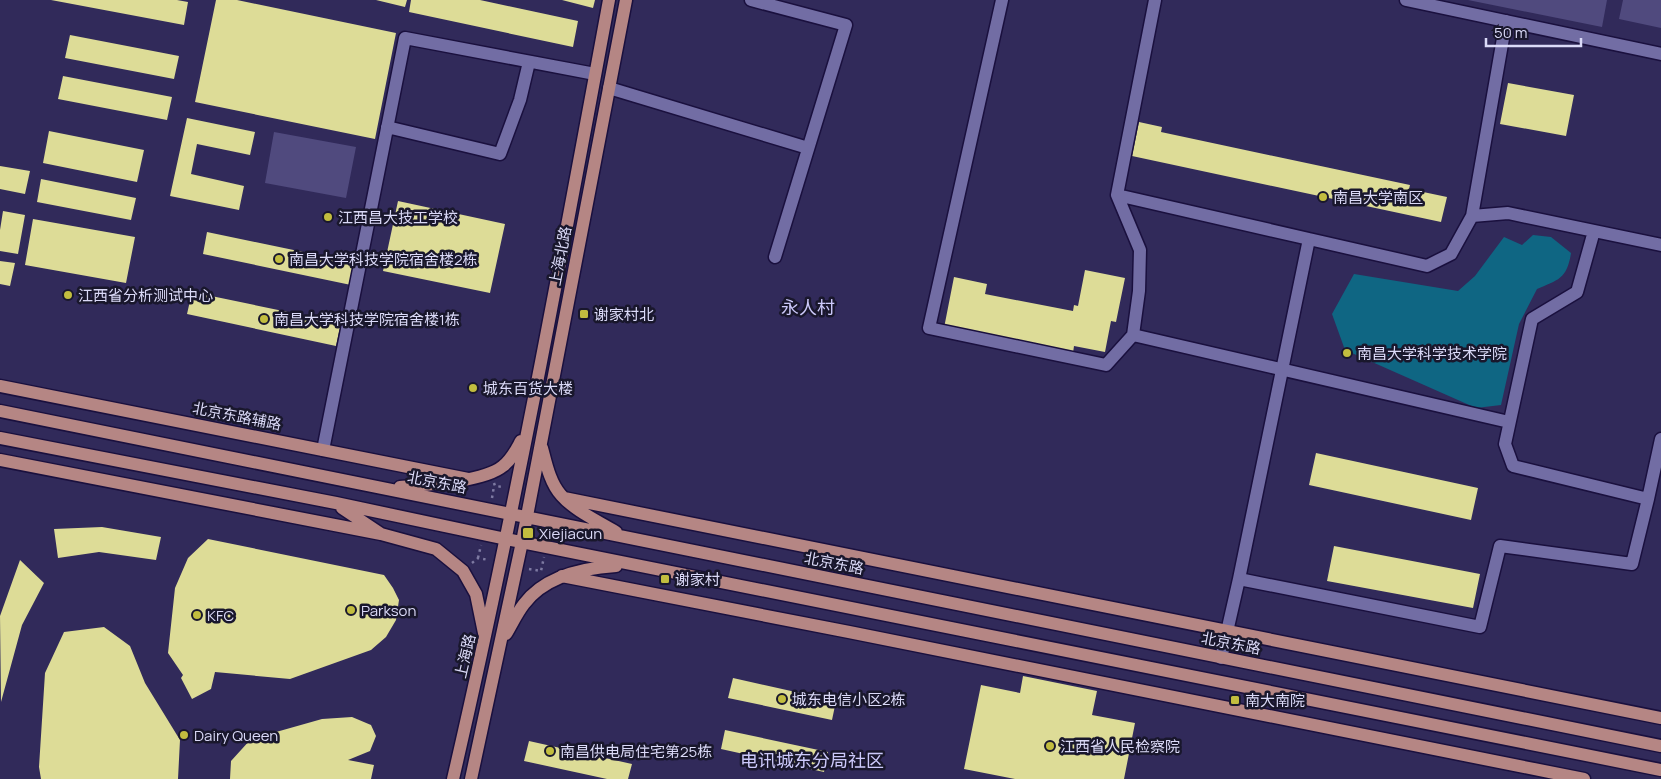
<svg xmlns="http://www.w3.org/2000/svg" width="1661" height="779" font-family="Manrope,'Noto Sans SC',sans-serif">
	<rect width="100%" height="100%" fill="#312a5a"/>
	<path fill="#504a7e" d="M1468 0H1607L1602 27Z
		M1623 0H1661V28L1619 19Z
		M274 132 356 147 346 198 265 183Z"/>
	<path fill="#0f6683" d="M1533 235 1551 237 1571 253C1567 279 1558 280 1537 289L1519 324 1501 405 1476 408 1345 350 1332 314 1354 274 1458 291 1475 276 1504 237 1522 245Z"/>
	<path fill="#dddc97" d="M51 0H177L188 2 184 25Z
		M216 0H237L396 33 375 139 195 102Z
		M376 0H407L405 7Z
		M411 0H480L578 21 573 47 409 12Z
		M562 0H595L593 8Z
		M70 35 179 56 174 79 65 58Z
		M63 76 172 97 167 120 58 99Z
		M1508 83 1574 95 1566 136 1500 124Z
		M187 118 255 132 250 155 197 144 191 174 244 186 239 210 170 196Z
		M1139 122 1162 127 1161 132 1410 185 1409 189 1447 197 1441 222 1132 156Z
		M49 131 144 150 137 182 43 163Z
		M0 166 30 171 25 194 0 189Z
		M41 179 136 198 131 220 37 202Z
		M398 201 505 224 490 293 383 271Z
		M3 211 25 215 18 254 0 251V230Z
		M33 219 135 237 126 283 25 265Z
		M207 232 356 263 351 285 203 254Z
		M0 261 15 263 10 286 0 284Z
		M1085 270 1125 278 1116 322 1111 321 1105 352 1074 346 1073 353 944 328 954 277 987 284 985 294 1073 311 1074 305 1078 306Z
		M192 292 341 323 336 346 187 314Z
		M1316 453 1478 488 1471 520 1309 485Z
		M102 527 161 537 156 560 99 552 58 558 54 529Z
		M208 539 384 575 393 588 399 600 396 620 386 637 371 650 290 679 215 672 211 689 192 699 181 678 183 675 168 653 175 588 188 558Z
		M1334 546 1480 574 1473 608 1327 581Z
		M20 560 44 583 22 625 1 702 0 616Z
		M104 627 130 646 145 683 180 740 178 779H41L39 767 45 673 64 632Z
		M1023 676 1097 691 1092 715 1135 723 1124 779H1015L964 769 981 685 1020 693Z
		M733 678 836 701 832 720 728 698Z
		M352 717 371 725 376 736 370 751 348 760 374 765 371 779H230L231 761 251 739 322 719Z
		M725 730 828 752 824 772 721 749Z
		M529 741 632 764 628 779H607L524 761Z"/>
	<g fill="none" stroke-linecap="round" stroke-linejoin="round">
		<defs>
			<path id="minor" d="M751 0 846 25 775 257
				M1002 0 929 328 1106 365 1133 335
				M1155 0 1117 195 1309 239 1239 579 1221 658
				M1406 0 1661 54
				M609 88 808 148
				M387 127 500 154 520 100 529 62
				M1117 195 1140 250 1139 291 1133 335 1509 422
				M1472 216 1508 213 1661 245
				M1594 231 1577 292 1532 319 1505 444 1513 466 1648 499 1661 439
				M1309 239 1427 266 1451 254 1472 216 1506 21
				M323 450 405 38 595 74
				M1239 579 1480 627 1500 546 1632 564 1648 499"/>
			<path id="major" d="M0 386 468 479
				M0 411 1661 746
				M0 438 336 503 506 539 1661 770
				M542 448C546 463 550 483 561 495 575 511 598 521 616 532
				M0 460 381 534
				M400 487C425 485 484 482 503 466 512 459 516 450 521 441
				M564 498 1661 718
				M342 508 381 534 436 549 463 571 476 594 484 633
				M562 576 849 632 1584 779
				M506 634C512 624 517 613 524 604 545 576 583 568 616 566
				M453 779C513 521 561 260 609 0
				M471 779 522 542 626 0"/>
		</defs>
		<use href="#minor" stroke="#1a103e" stroke-width="15"/>
		<use href="#major" stroke="#1a103e" stroke-width="15"/>
		<path stroke="#7e7aa2" stroke-width="2.5" stroke-dasharray="2.5 4" stroke-linecap="butt" d="M494 483 495 486 504 487
			M492 498 494 486
			M478 558 481 545
			M472 563 478 558 489 560
			M529 569 541 571 544 557"/>
		<use href="#minor" stroke="#726da4" stroke-width="12"/>
		<use href="#major" stroke="#b58684" stroke-width="12"/>
	</g>
	<g fill="#c2bd3f" stroke="#19172c" stroke-width="2">
		<circle cx="1323" cy="197" r="5"/>
		<circle cx="328" cy="217" r="5"/>
		<circle cx="279" cy="259" r="5"/>
		<circle cx="68" cy="295" r="5"/>
		<rect x="579" y="309" width="10" height="10" rx="2.5"/>
		<circle cx="264" cy="319" r="5"/>
		<circle cx="1347" cy="353" r="5"/>
		<circle cx="473" cy="388" r="5"/>
		<rect x="522" y="527" width="12" height="12" rx="2.5"/>
		<rect x="660" y="574" width="10" height="10" rx="2.5"/>
		<circle cx="351" cy="610" r="5"/>
		<circle cx="197" cy="615" r="5"/>
		<circle cx="782" cy="699" r="5"/>
		<rect x="1230" y="695" width="10" height="10" rx="2.5"/>
		<circle cx="184" cy="735" r="5"/>
		<circle cx="1050" cy="746" r="5"/>
		<circle cx="550" cy="751" r="5"/>
	</g>
	<g text-anchor="middle" dominant-baseline="central" stroke-width="5" stroke-linejoin="round" paint-order="stroke">
		<g font-size="15" fill="#dbdaf8" stroke="#19172c" text-anchor="start">
			<text x="1333" y="197">南昌大学南区</text>
			<text x="338" y="217">江西昌大技工学校</text>
			<text x="289" y="259">南昌大学科技学院宿舍楼2栋</text>
			<text x="78" y="295">江西省分析测试中心</text>
			<text x="594" y="314">谢家村北</text>
			<text x="274" y="319">南昌大学科技学院宿舍楼1栋</text>
			<text x="1357" y="353">南昌大学科学技术学院</text>
			<text x="483" y="388">城东百货大楼</text>
			<text x="539" y="533">Xiejiacun</text>
			<text x="675" y="579">谢家村</text>
			<text x="361" y="610">Parkson</text>
			<text x="207" y="615">KFC</text>
			<text x="792" y="699">城东电信小区2栋</text>
			<text x="1245" y="700">南大南院</text>
			<text x="194" y="735">Dairy Queen</text>
			<text x="1060" y="746">江西省人民检察院</text>
			<text x="560" y="751">南昌供电局住宅第25栋</text>
		</g>
		<g font-size="15" fill="#dbdaf8" stroke="#19172c">
			<text transform="translate(560 256) rotate(-79)">上海北路</text>
			<text transform="translate(237 416) rotate(11)">北京东路辅路</text>
			<text transform="translate(437 482) rotate(11)">北京东路</text>
			<text transform="translate(834 563) rotate(11)">北京东路</text>
			<text transform="translate(1231 643) rotate(11)">北京东路</text>
			<text transform="translate(465 656) rotate(-77)">上海路</text>
		</g>
		<g font-size="18" fill="#ccc9fa" stroke="#19172c">
			<text x="808" y="307">永人村</text>
			<text x="812" y="760">电讯城东分局社区</text>
		</g>
	</g>
	<path d="M1486 38v8h95v-8" fill="none" stroke="#dbdaf8" stroke-width="2.5"/>
	<text x="1494" y="38" font-size="15" fill="#dbdaf8" stroke="#19172c" stroke-width="4" paint-order="stroke">50 m</text>
</svg>
